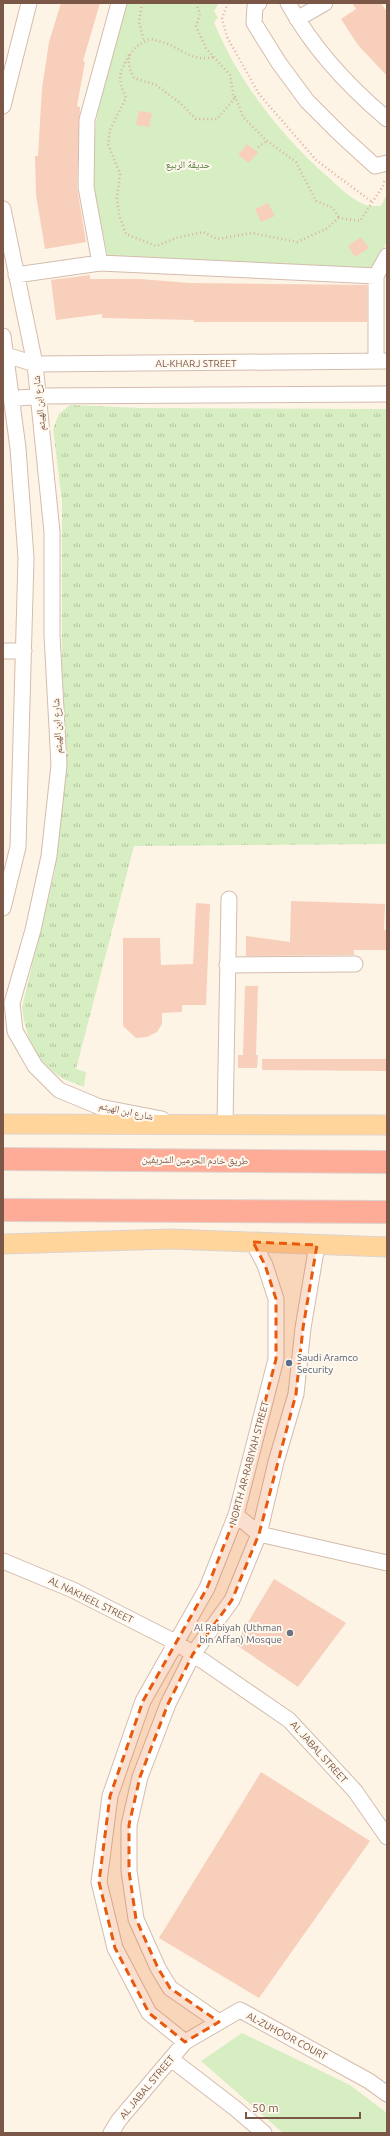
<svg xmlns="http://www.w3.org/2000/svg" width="390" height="2136" font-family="Ubuntu,'Noto Naskh Arabic',sans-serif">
	<defs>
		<pattern id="grass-tufts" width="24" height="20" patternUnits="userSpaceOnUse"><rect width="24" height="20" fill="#d6eec2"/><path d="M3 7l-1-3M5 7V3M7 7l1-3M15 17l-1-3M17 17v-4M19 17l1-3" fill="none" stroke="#b3c49f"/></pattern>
	</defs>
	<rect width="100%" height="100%" fill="#fef4e6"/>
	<path fill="url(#grass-tufts)" d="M70 405 140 408 387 409V844L134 846 76 1069 86 1072 84 1087C76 1083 65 1081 59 1076 33 1057 26 1037 22 1007L55 871 62 786V501L53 429 59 414Z"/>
	<path fill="#d6eec2" d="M126 3H219L214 11 218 18 214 22C237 80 282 137 329 178 340 188 350 198 363 204 368 206 375 206 381 206L387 194V241L374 268 108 256 91 179 94 136 101 91Z
		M242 2033 350 2085 387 2113V2133H283L201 2061Z"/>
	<path fill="#f7cfbb" d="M61 3H100L83 61 85 62 77 106 80 107 77 187 86 242 45 249 36 195 35 156H38L42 88 49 42Z
		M352 3H381L387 12V76L358 45 341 19 356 9Z
		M139 111 152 113 149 127 136 125Z
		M247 144 258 152 249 163 238 155Z
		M268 203 275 216 261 222 255 209Z
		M361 237 369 248 355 257 348 246Z
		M90 275V279H140L189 283 367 285V322H194V320L102 318V314L56 320 51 280Z
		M291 901 385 904 384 930H387V950H354V955L246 956V936L290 942Z
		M196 903 210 904 206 1005H182V1012L162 1013V1024L157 1032 147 1037 136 1038 123 1026V938H160L161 965 193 964Z
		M245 986H258L256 1055H258L257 1068H238V1055H243Z
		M262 1059H387V1071L262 1070Z
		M274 1579 346 1623 298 1687 235 1644Z
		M261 1772 370 1841 259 1998 159 1938Z"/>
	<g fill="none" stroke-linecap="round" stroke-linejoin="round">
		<defs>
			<path id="minor" d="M259 3 255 6 254 23 279 63 307 101 340 134 375 166 387 163
				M288 3C312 47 349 87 387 119
				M297 19 325 3
				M3 106 29 3
				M3 209 35 364 52 532V635L59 765 49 856 33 930 12 1003 15 1031 35 1066 59 1090 100 1107 162 1119
				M100 263 86 187 87 120 119 3
				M16 275 100 263 376 276
				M3 336 18 448 26 558 18 847 3 908
				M6 355 35 364 387 361
				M376 361V276L387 256
				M11 399 38 396 387 394
				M3 651H24
				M227 965 355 964
				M225 1124 229 899
				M236 1515 259 1534 387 1563
				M3 1561 73 1590 177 1643 289 1720 355 1791 387 1837
				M219 2022 170 1988 158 1968 136 1919 129 1871V1825L140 1777 168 1704 193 1654 232 1600 259 1534 276 1462 296 1394 303 1328 317 1245
				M185 2042 149 2013 115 1948 99 1882 110 1796 143 1701 207 1588 236 1515 276 1359V1299L265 1265 253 1242
				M171 2059 236 2109 264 2133
				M111 2133 119 2120 185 2042 240 2010 369 2081 387 2094"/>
			<path id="major" d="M3 1124 387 1125
				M3 1244 171 1239 387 1247"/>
			<path id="highway" d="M3 1159 387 1162
				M3 1210 387 1212"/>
		</defs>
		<use href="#minor" stroke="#d4bcad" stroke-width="17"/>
		<use href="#major" stroke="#ddd3cf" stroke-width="21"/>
		<use href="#highway" stroke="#ddd3cf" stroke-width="24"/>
		<path stroke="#dcb29d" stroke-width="2.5" stroke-dasharray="1 3" stroke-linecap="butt" d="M142 3 139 22 144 41
			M196 3 200 14 196 26 206 48 230 75 234 99 217 119H196L180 103 156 85 134 78C123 57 130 48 150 39 156 40 162 42 168 44 183 51 196 62 214 57
			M228 3 222 18 227 37 259 94 316 160 372 202
			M129 55C119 74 117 77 126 98L110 130 108 144 120 174 117 198 119 215 126 234 156 246 176 238 203 232 217 239 252 233 297 242 326 229 339 218 360 221 383 186 385 179
			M235 96 243 117 267 141 296 162 316 201 333 208 339 218
			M258 147 267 141"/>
		<use href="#minor" stroke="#fff" stroke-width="15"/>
		<use href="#major" stroke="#ffd59c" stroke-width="19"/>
		<use href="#highway" stroke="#feac97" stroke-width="22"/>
	</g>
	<path fill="#e8590c" fill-opacity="0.2" stroke="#e8590c" stroke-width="3" stroke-dasharray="8 5" stroke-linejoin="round" d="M253 1242 317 1245 303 1328 296 1394 259 1534 232 1600 193 1654 168 1704 140 1777 129 1825V1871L136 1919 158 1968 170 1988 219 2022 185 2042 149 2013 115 1948 99 1882 110 1796 143 1701 207 1588 236 1515 276 1359V1299L265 1265Z"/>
	<circle fill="#5c6f8a" stroke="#fff8ee" stroke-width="1.5" cx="289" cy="1363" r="4"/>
	<circle fill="#6b7280" stroke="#fff8ee" stroke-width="1.5" cx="290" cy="1633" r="4"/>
	<g text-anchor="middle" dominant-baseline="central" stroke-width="4" stroke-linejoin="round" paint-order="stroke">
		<g font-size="10" fill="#527c3c" stroke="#fff8ee">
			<text x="188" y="164">حديقة الربيع</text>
		</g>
		<g font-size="10" fill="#7b5747" stroke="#fff8ee">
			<text x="196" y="363">AL-KHARJ STREET</text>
			<text transform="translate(39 403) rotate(-96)">شارع ابن الهيثم</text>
			<text transform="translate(57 726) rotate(-93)">شارع ابن الهيثم</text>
			<text transform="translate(126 1111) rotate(12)">شارع ابن الهيثم</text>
			<text transform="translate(195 1160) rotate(1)">طريق خادم الحرمين الشريفين</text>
			<text transform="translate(249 1463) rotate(-75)">NORTH AR-RABIYAH STREET</text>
			<text transform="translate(91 1600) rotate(26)">AL NAKHEEL STREET</text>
			<text transform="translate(319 1752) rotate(48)">AL JABAL STREET</text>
			<text transform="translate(287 2036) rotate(28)">AL-ZUHOOR COURT</text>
			<text transform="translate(147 2087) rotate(-50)">AL JABAL STREET</text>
		</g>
		<g font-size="10" fill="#4e5e75" stroke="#fff8ee" text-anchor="start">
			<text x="297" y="1357">Saudi Aramco<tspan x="297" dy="12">Security</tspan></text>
		</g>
		<g font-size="10" fill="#5b616d" stroke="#fff8ee" text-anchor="end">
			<text x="282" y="1627">Al Rabiyah (Uthman<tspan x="282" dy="12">bin Affan) Mosque</tspan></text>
		</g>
	</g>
	<rect width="390" height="2136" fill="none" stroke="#7b5747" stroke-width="8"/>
	<path d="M246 2112v6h114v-6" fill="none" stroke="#7b5747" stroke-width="2"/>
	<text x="252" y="2112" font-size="12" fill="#7b5747" stroke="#fff8ee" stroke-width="3" paint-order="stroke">50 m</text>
</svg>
